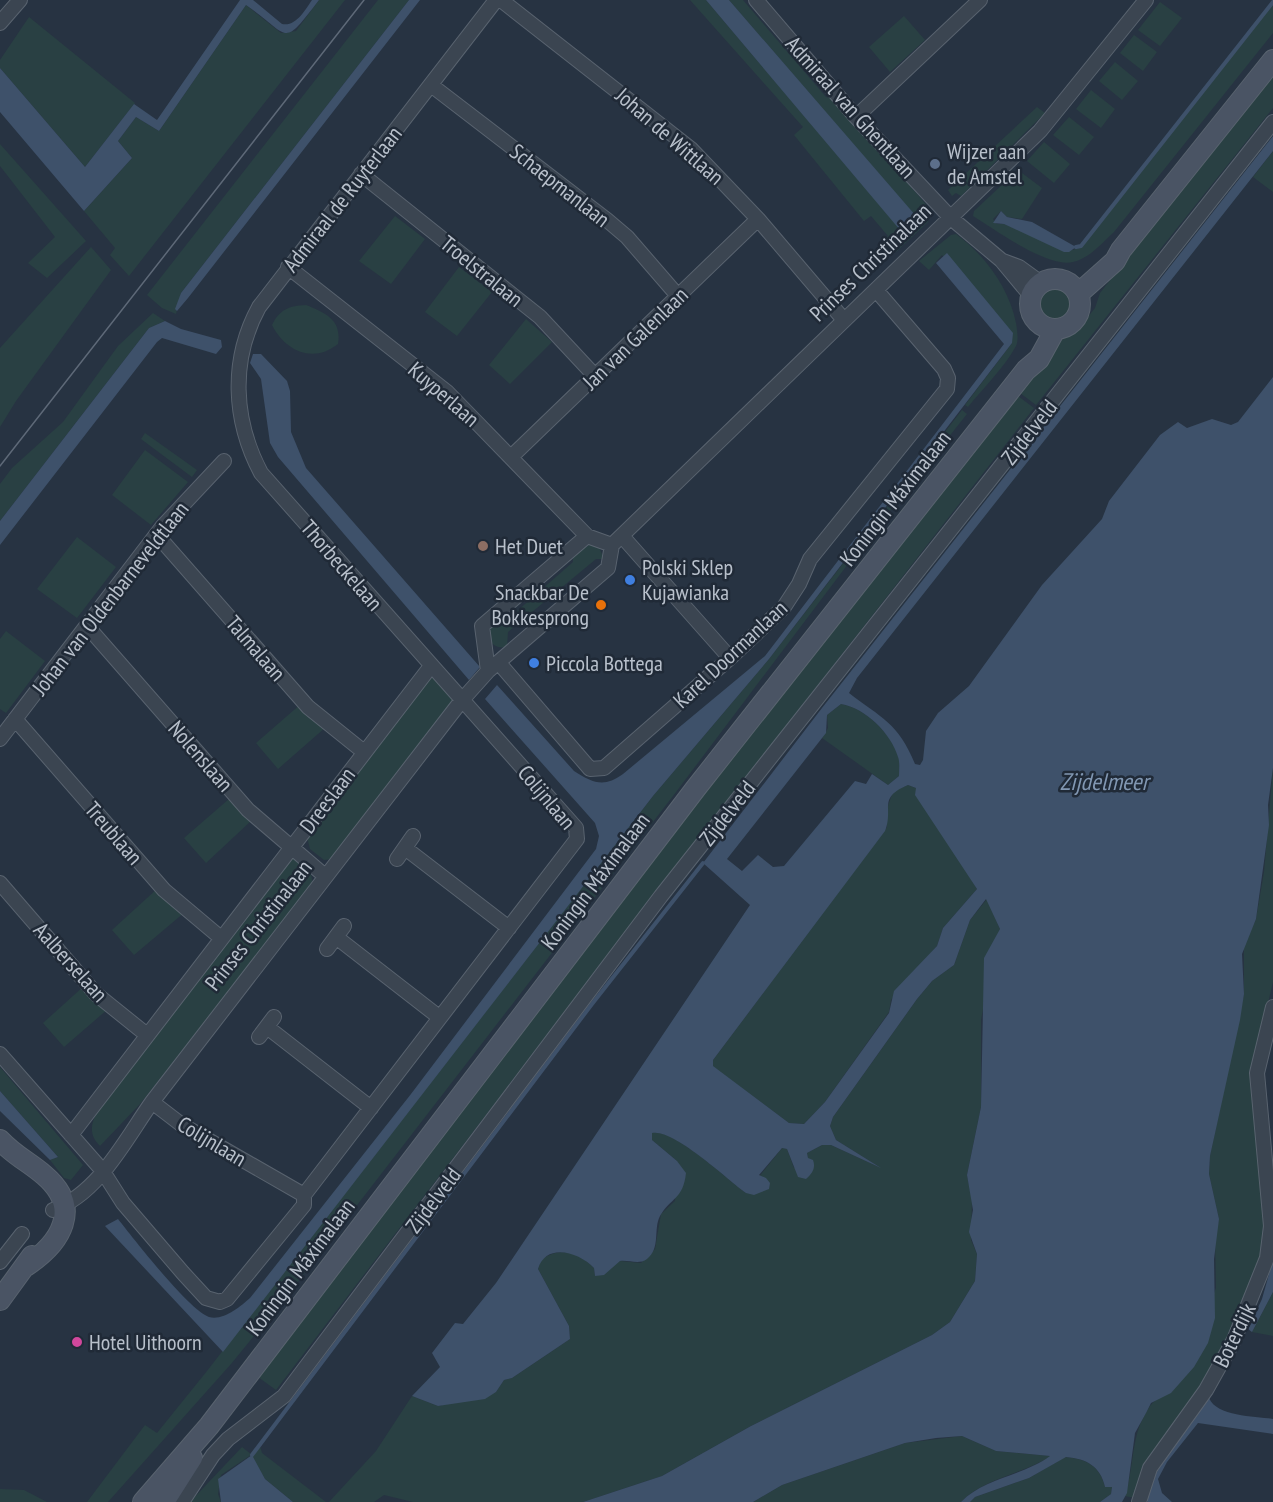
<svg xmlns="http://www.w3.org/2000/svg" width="1273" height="1502" font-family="'PT Sans Narrow',sans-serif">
	<rect width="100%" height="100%" fill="#273342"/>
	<path fill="#294043" d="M319 0H345L129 276 110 255 115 248 84 211 132 158 118 141 136 117 159 131 246 5 281 33 296 31Z
		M378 0H409L181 293 176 314 162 308 147 295Z
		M690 0H706L900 229 915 216 729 0H743L826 97 835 99 930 209 928 222 896 252 885 238 888 236 871 216 864 221 794 135 803 127Z
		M1160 2 1182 18 1160 46 1138 30Z
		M1273 2V33L1114 232C1102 243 1090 258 1073 262 1047 268 996 230 973 216L974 211 1018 170 1042 188 1022 219 1007 217 1001 211 993 219 997 224H1004L1073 250 1081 246Z
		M904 16 925 40 890 72 869 47Z
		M29 17 135 103 85 167 0 68V60Z
		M1134 35 1157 52 1143 71 1120 53Z
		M1115 62 1138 81 1122 100 1099 81Z
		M1273 74V108L1036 405 1020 393 1062 340 1076 332 1095 308 1100 293Z
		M1091 90 1115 109 1101 128 1076 109Z
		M1037 107 1045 113 961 196 956 193 952 196 948 190Z
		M1069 117 1094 137 1079 155 1053 135Z
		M1044 142 1070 164 1054 183 1027 161Z
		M0 144 86 241 47 278 28 263 55 237 0 166Z
		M1273 151V192L1253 177Z
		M395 216 425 239 391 284 359 261Z
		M956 234C985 255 1009 288 1016 323 1017 330 1019 340 1016 346 1005 367 983 388 968 407L965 405 1012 343 942 255 929 270 919 261 951 235Z
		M91 247 111 270 16 401 0 427V348Z
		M459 267 492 292 457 336 425 312Z
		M1038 304a17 17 0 1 1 34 0a17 17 0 1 1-34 0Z
		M306 305C326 313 342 320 338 344 313 364 285 351 272 325 280 309 289 306 306 305Z
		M153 313 165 321 149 328 0 521V484L12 468 63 422 118 346Z
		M526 319 552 342 510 384 489 365Z
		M1018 396 1034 408 637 917 276 1390 258 1377 702 792Z
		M962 410 967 414 854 556 673 796 290 1292 231 1364 108 1502H87L145 1425 157 1433 207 1371 653 796 769 659Z
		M145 433 197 470 192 477 141 439Z
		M145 450 188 482 151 525 112 495Z
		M77 537 116 567 77 618 37 589Z
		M591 544 599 547 604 559H596L508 632 507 647C491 650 483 636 493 622L501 625 573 562V554Z
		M6 631 45 661 6 713 0 709V639Z
		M434 676 453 700 332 859 324 860 310 849 307 837 427 681Z
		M302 703 326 727 278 769 256 743Z
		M841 704C865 708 891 733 899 757 900 762 899 770 899 776L888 785 822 738 828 728 827 715Z
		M1273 768V982L1252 1070 1253 1107 1266 1213 1260 1266 1235 1329 1135 1498 1125 1496C1135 1465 1130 1434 1150 1406 1156 1397 1170 1394 1179 1383L1216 1288 1215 1236 1219 1219 1209 1174 1210 1156 1244 994V946L1256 919 1264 872Z
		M908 785 916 788 977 889 943 928 937 946 891 1000 889 1012 825 1102 804 1124 789 1123 712 1066 713 1060 887 827V809L893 791Z
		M229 799 251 821 206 863 184 838Z
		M293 856 310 870 313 884 140 1104 100 1146C85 1131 94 1118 102 1102Z
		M158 888 185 912 134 955 112 930Z
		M987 899 1000 929 996 938 981 1020V1107L967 1175 972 1199 971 1240 977 1254 975 1281 950 1322 932 1335 751 1426 662 1476 583 1502H413L384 1495 374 1502H329L376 1451 412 1396 438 1406 496 1392 504 1380 512 1378 570 1339 569 1326 538 1269 541 1260C559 1246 579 1252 594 1268L595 1276 620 1261 641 1263 655 1249 661 1214 675 1201 677 1161 652 1140V1133C672 1127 728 1180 746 1193L782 1148 787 1149 794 1168 808 1158 807 1153 822 1145H831L879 1167 836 1140 830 1126 833 1117 917 999 932 981 954 965 970 920Z
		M84 986 108 1009 64 1047 43 1023Z
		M0 1067 83 1165 71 1180 64 1178 50 1160 58 1157 0 1091Z
		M1273 1292V1336L1252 1332Z
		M962 1436 996 1451 1051 1456C1023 1474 984 1478 961 1502H753L782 1485 905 1443Z
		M259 1443 262 1453 326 1502H293L265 1479 251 1455 221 1475 218 1494 221 1502H190L242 1447 252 1455Z
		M1065 1457C1087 1459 1100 1466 1105 1487H1112L1111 1494 1100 1502H970L975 1497 1029 1478Z
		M0 1489 24 1490 47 1502H0Z"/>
	<path fill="#3e516a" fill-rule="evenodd" d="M240 0H253L282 24C296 27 305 10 312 0H319C281 50 291 36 246 5L159 131 136 117 118 141 132 158 84 211 0 112V68L85 167 134 104 157 120Z
		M409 0H420L188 298 177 311 175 309 181 293Z
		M706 0H729L916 216 900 230Z
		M1273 136V151L857 678 849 693C881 718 898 722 915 764L920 765 923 760 926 731 938 713 969 686 1042 585 1102 519 1109 501 1160 435 1178 422 1187 428 1212 419 1231 425 1238 422 1273 377V768L1268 805 1269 825 1256 919 1242 954 1244 994 1240 1020 1210 1156 1209 1174 1219 1219 1214 1259 1215 1318 1208 1343 1194 1367 1171 1393 1151 1403 1146 1413 1135 1433 1127 1493 1122 1502H1100L1111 1494 1112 1487H1105C1100 1466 1087 1459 1066 1457L1029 1478 975 1497 970 1502H961C984 1478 1023 1476 1050 1456L996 1451 962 1436 936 1438 905 1443 782 1485 753 1502H583L662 1476 751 1426 932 1335 950 1322 975 1281 977 1254 969 1232 973 1210 967 1175 981 1107 984 958 1000 929 986 899 970 920 954 965 932 981 917 999 833 1117 830 1126 836 1140 881 1168 831 1145H822L807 1153 808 1158 813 1160C816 1168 812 1174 806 1179L798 1177 787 1149 782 1148 759 1175 766 1178 770 1183 769 1189 754 1195 746 1193C728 1180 673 1128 652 1133V1140L677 1161 686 1173C683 1200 671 1197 660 1216 653 1229 661 1248 647 1259 639 1265 630 1260 620 1261L604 1275 595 1276 594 1268C579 1252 546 1242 538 1269L569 1326 570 1339 512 1378 504 1380 496 1392 485 1399 438 1406 412 1396 440 1367 432 1353 455 1323 463 1324 496 1283 750 905 703 863 822 708ZM841 704C865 708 891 733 898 757 900 762 899 770 899 776L888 785 872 774 866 784 855 781 784 866 773 867 758 855 742 871 727 859 826 733 827 715ZM908 785 916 788 915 795 977 889 943 928 937 946 894 991 889 1013 825 1102 804 1124 789 1123 713 1066V1060L885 831C894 808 877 798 908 785Z
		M1001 211 1007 217 1032 222 1076 247 1069 252H1064L1004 224 993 223Z
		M947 253 1013 333 1012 343 769 659 653 796 223 1352 105 1226 118 1219C133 1238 189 1310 209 1317 223 1321 240 1307 250 1298L411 1094 596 849 599 836 595 823 485 699 497 685 574 771C593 783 604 788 623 774L765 656 1004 344 936 263Z
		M165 321 181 329 221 340 222 347 216 354 162 338 157 342 0 545V521L149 328Z
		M253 354H261L287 381 290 391 291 432 306 468 480 667 469 680 278 457 270 443 261 379 250 363Z
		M0 1091 58 1157 50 1160 0 1111Z
		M1273 1260V1292L1252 1332 1248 1329 1262 1299Z
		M1209 1398C1217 1417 1255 1416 1273 1419V1434L1198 1423 1167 1462 1158 1479 1162 1493 1172 1502H1148L1145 1495 1149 1484 1190 1421Z
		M252 1455 265 1479 293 1502H221L218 1479Z"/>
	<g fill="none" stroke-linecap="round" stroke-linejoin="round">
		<path stroke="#3e516a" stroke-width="4" d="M1076 247 1081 246 1273 2
			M252 1455 592 1004 703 863"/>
		<defs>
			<path id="street" d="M501 0 691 149 758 219 844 320
				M756 0 856 117 951 218 1001 260 1031 296
				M0 23 20 0
				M431 85 607 220 627 237 678 296
				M856 117 980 0
				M361 174 540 317 595 376
				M1003 261 1019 267 1041 283
				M288 267 447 392 587 536 612 545
				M511 457 758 219
				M157 535 308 707 364 752
				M622 536 730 658
				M87 626 248 810 325 876
				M499 663 590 769 604 768 730 658 784 607 799 584 810 559 947 389 948 378 944 369 876 290
				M488 671 482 626 587 536
				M15 719 164 890 221 938
				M0 739 162 527 224 461
				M405 848 509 928
				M397 859 413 836
				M0 883 96 994 147 1035
				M336 937 439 1017
				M327 949 344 926
				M267 1027 371 1108
				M259 1037 274 1017
				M0 1054 102 1170 123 1203 183 1273 206 1298 220 1302 227 1299 304 1205V1195L577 839 576 828 261 473C233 420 230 360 259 307L496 0
				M152 1102 182 1125 304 1195
				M71 1135 431 666
				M53 1210C99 1193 125 1140 152 1102L462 700 488 671 608 568 612 545 1040 131 1146 0
				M0 1262 22 1234
				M182 1502 213 1455 228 1439 284 1396 661 896 1273 122
				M1139 1502 1150 1468 1206 1390 1234 1340 1267 1258 1271 1226 1257 1073 1273 1007"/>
			<path id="secondary" d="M1030 304a25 25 0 1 1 50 0a25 25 0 1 1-50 0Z
				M1078 294 1115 261 1121 250 1273 60
				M0 1140C15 1156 29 1162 44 1175 83 1208 61 1243 26 1266
				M0 1300 32 1256
				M143 1502 209 1426 696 788 1026 370 1039 359 1055 330
				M164 1502 192 1458"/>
		</defs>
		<use href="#street" stroke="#59636f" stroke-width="16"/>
		<use href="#secondary" stroke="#59636f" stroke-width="22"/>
		<use href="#street" stroke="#3b4551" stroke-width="14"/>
		<use href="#secondary" stroke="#4a5464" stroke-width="20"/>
		<path stroke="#5e6978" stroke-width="1.5" d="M0 466 364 0"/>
	</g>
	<circle fill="#5c6f8a" stroke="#202a37" stroke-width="2" cx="935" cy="164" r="6"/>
	<circle fill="#8d6e63" stroke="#202a37" stroke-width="2" cx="483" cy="546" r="6"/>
	<g fill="#3f7fe0" stroke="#202a37" stroke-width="2">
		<circle cx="630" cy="580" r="6"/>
		<circle cx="534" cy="663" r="6"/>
	</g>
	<circle fill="#e8710a" stroke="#202a37" stroke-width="2" cx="601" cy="605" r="6"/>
	<circle fill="#d1479c" stroke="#202a37" stroke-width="2" cx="77" cy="1342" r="6"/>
	<g text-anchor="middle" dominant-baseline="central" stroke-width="5" stroke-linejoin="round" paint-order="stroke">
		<g font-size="22" fill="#b8c0cb" stroke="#202a37">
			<text transform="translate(851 107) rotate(48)">Admiraal van Ghentlaan</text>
			<text transform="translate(670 136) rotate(41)">Johan de Wittlaan</text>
			<text transform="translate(560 185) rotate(38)">Schaepmanlaan</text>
			<text transform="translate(342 199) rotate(-52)">Admiraal de Ruyterlaan</text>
			<text transform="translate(870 262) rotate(-44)">Prinses Christinalaan</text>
			<text transform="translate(482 271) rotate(39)">Troelstralaan</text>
			<text transform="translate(635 338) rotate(-44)">Jan van Galenlaan</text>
			<text transform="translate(444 394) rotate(41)">Kuyperlaan</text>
			<text transform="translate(1029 432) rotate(-52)">Zijdelveld</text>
			<text transform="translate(895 498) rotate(-52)">Koningin Máximalaan</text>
			<text transform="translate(342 565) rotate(49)">Thorbeckelaan</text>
			<text transform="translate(110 598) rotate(-52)">Johan van Oldenbarneveldtlaan</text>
			<text transform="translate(256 648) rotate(49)">Talmalaan</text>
			<text transform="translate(730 654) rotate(-43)">Karel Doormanlaan</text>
			<text transform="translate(201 756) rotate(49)">Nolenslaan</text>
			<text transform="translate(547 797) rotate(50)">Colijnlaan</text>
			<text transform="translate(327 800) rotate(-53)">Dreeslaan</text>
			<text transform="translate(727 813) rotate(-52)">Zijdelveld</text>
			<text transform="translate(114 833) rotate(49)">Treublaan</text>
			<text transform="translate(595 881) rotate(-53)">Koningin Máximalaan</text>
			<text transform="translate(258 925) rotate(-52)">Prinses Christinalaan</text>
			<text transform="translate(71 962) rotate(48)">Aalberselaan</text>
			<text transform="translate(212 1141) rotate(31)">Colijnlaan</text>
			<text transform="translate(433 1200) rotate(-53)">Zijdelveld</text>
			<text transform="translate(300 1267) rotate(-53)">Koningin Máximalaan</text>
			<text transform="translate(1234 1335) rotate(-64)">Boterdijk</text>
		</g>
		<g font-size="22" fill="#b8c0cb" stroke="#202a37" text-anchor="start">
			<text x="947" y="151">Wijzer aan<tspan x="947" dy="25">de Amstel</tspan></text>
			<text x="495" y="546">Het Duet</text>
			<text x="642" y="567">Polski Sklep<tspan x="642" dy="25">Kujawianka</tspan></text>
			<text x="589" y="592" text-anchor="end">Snackbar De<tspan x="589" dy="25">Bokkesprong</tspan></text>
			<text x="546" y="663">Piccola Bottega</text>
			<text x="89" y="1342">Hotel Uithoorn</text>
		</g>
		<g font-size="24" font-style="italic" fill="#8197b2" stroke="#202a37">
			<text x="1104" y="781">Zijdelmeer</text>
		</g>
	</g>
</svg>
